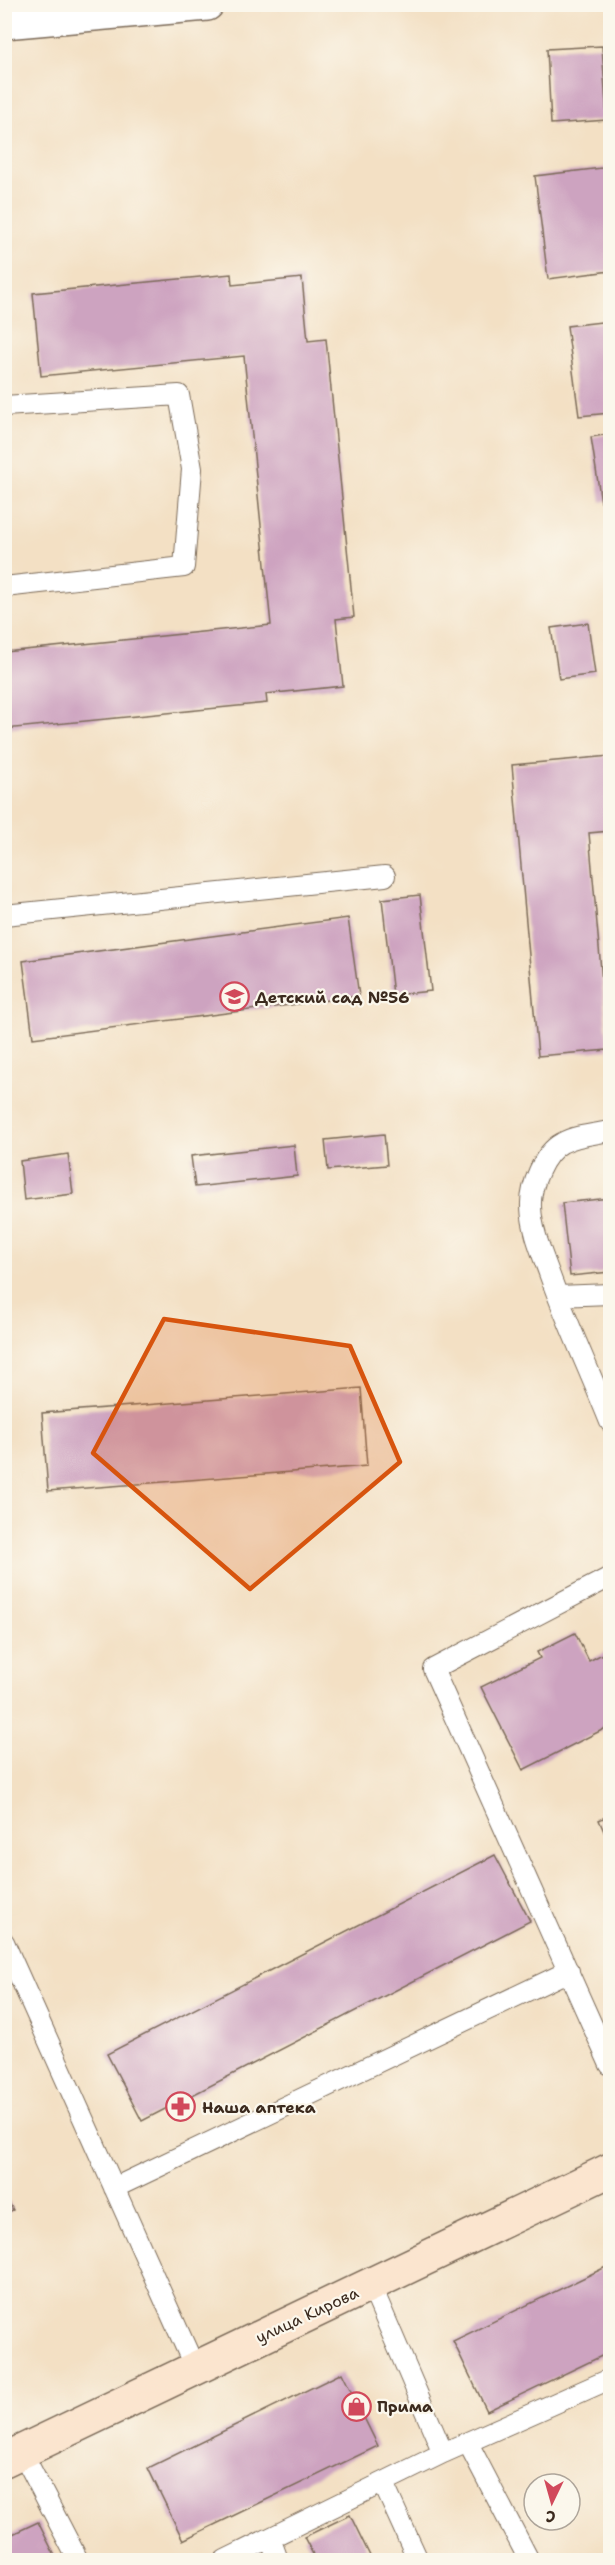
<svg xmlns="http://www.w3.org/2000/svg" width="615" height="2565" font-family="'Shantell Sans',sans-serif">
	<rect width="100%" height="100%" fill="#fbf7ec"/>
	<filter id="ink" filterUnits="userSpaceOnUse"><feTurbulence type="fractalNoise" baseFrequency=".0167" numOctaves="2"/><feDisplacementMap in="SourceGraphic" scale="12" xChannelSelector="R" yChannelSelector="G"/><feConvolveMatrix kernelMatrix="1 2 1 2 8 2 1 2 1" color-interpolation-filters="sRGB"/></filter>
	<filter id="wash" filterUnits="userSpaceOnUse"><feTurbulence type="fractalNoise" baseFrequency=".008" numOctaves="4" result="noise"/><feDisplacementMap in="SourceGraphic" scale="24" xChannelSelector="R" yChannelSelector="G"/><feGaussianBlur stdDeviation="1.35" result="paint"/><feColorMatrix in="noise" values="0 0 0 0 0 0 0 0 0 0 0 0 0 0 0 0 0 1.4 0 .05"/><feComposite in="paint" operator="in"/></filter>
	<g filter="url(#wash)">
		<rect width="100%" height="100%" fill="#f3e0c4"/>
		<g id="blocks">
			<path fill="#cda3c0" d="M602 46 607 120 551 124 547 49Z
				M610 167V271L548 279 535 176Z
				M231 274 232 285 302 278 308 341 326 339 354 617 336 619 343 686 266 694 267 703 5 729V652L271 625 244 356 41 376 33 293Z
				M610 321V413L579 416 567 326Z
				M610 434V500L601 502 591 437Z
				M588 623 595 674 559 679 551 628Z
				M610 756V831L589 833 608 1050 538 1056 512 765Z
				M420 895 431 991 393 995 382 899Z
				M348 918 359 996 33 1038 23 961Z
				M384 1134 387 1165 328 1170 325 1140Z
				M294 1145 297 1176 195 1187 191 1156Z
				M68 1154 73 1194 24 1200 20 1161Z
				M610 1198V1272L570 1276 562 1203Z
				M361 1388 367 1466 48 1491 42 1413Z
				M575 1633 589 1661 610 1650V1726L523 1770 481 1687 540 1658 537 1652Z
				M610 1815V1845L599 1820Z
				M495 1855 530 1921 142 2121 107 2054Z
				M4 2194 13 2210 4 2214Z
				M610 2265V2352L487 2411 453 2341Z
				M342 2373 378 2446 183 2540 148 2468Z
				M350 2515 372 2560H316L304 2537Z
				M38 2522 57 2560H4V2538Z"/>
		</g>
	</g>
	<g filter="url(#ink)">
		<use href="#blocks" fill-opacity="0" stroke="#7b6a58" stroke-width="1.5"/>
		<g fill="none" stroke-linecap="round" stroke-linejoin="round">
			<defs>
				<path id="lane" d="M4 406 179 395 192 469 184 567 4 587
					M4 915 385 876
					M610 1131C595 1134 576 1135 562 1143 543 1153 530 1187 531 1207 532 1230 541 1251 549 1273 567 1323 590 1372 610 1422
					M558 1296 610 1294
					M610 1577 433 1669 610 2065
					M4 1942 195 2368
					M114 2188 569 1971
					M371 2285 443 2453
					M468 2443 529 2560
					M22 2452 78 2560
					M383 2483 418 2560
					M270 2538 278 2560
					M225 2560 443 2453 610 2379"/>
				<path id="street" d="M4 22 207 4"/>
				<path id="secondary" d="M4 2460 610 2170"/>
			</defs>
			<use href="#lane" stroke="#7b6a58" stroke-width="22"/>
			<use href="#street" stroke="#7b6a58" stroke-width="36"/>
			<use href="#secondary" stroke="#7b6a58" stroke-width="36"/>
			<use href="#lane" stroke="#fff" stroke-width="20"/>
			<use href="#street" stroke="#fff" stroke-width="33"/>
			<use href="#secondary" stroke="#fbe5cf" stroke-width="33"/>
		</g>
	</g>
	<path fill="#d7540e" fill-opacity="0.2" stroke="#d7540e" stroke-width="4.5" stroke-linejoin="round" d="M164 1319 350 1346 400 1462 250 1589 93 1453Z"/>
	<defs>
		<symbol id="school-ring" viewBox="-11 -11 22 22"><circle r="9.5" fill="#fbf7ec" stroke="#d1495b" stroke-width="1.5"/><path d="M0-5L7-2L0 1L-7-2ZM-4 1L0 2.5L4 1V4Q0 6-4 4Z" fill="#d1495b"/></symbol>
		<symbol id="pharmacy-ring" viewBox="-11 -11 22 22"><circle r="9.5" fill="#fbf7ec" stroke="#d1495b" stroke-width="1.5"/><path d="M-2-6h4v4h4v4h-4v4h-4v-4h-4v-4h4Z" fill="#d1495b"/></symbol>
		<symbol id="shop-ring" viewBox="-11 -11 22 22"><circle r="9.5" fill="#fbf7ec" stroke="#d1495b" stroke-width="1.5"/><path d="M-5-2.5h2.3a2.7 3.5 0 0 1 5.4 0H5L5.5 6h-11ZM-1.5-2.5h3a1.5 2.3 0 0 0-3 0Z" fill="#d1495b"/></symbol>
	</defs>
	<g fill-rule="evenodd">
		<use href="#school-ring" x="218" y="980" width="33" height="33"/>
		<use href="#pharmacy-ring" x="164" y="2090" width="33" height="33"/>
		<use href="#shop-ring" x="340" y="2390" width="33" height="33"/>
	</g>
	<g text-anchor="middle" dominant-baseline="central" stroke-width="4.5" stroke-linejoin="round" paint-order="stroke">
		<g font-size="16" font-weight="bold" fill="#3b2a1e" stroke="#fbf7ec" text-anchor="start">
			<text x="255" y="997">Детский сад №56</text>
			<text x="202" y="2107">Наша аптека</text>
			<text x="377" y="2406">Прима</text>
		</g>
		<g font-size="16" fill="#3b2a1e" stroke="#fbf7ec">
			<text transform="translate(307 2315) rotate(-25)">улица Кирова</text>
		</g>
	</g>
	<rect width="615" height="2565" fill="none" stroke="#fbf7ec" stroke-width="24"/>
	<g transform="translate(552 2502) rotate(185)"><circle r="28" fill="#fbf7ec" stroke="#aea59a" stroke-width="1.5"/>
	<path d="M0-4.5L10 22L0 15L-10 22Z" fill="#d1495b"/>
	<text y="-9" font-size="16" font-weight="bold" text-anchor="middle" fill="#3b2a1e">С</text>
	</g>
</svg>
